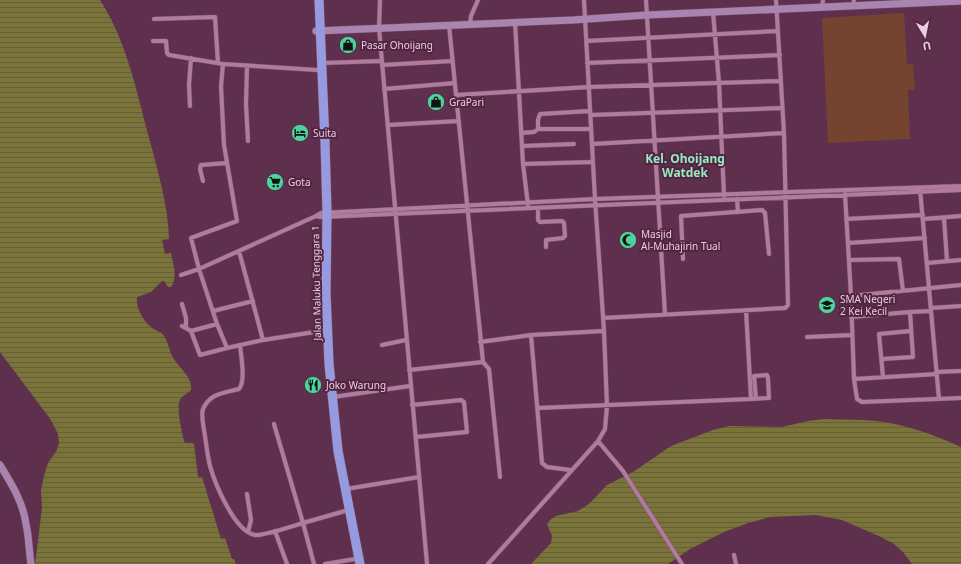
<svg xmlns="http://www.w3.org/2000/svg" width="961" height="564" font-family="'Noto Sans',sans-serif">
	<defs>
		<pattern id="water-rules" width="6" height="5" patternUnits="userSpaceOnUse"><rect width="6" height="5" fill="#7b7438"/><path d="M0 2.5h6" fill="none" stroke="#665e3c"/></pattern>
	</defs>
	<rect width="100%" height="100%" fill="#5e304e"/>
	<path fill="#744431" d="M904 13 907 64H913L915 90H908L910 139 828 143 822 18Z"/>
	<path fill="url(#water-rules)" d="M0 0H100C126 40 136 89 148 134 157 169 168 203 169 239L162 240 165 254 171 253C173 264 178 277 171 287H168L164 281H162L151 292 137 297C136 308 143 321 151 327 155 331 161 331 164 336 168 342 169 349 172 356 178 367 193 377 191 390 189 393 183 395 181 398 175 407 182 431 184 441L185 443H192L194 444 198 477H202L221 539 225 538 232 559H234L236 564H35L42 508 41 491 44 476 48 463 57 450 59 443 58 434 51 420 0 352Z
		M824 419C841 420 859 419 876 421 906 424 934 435 961 447V564H912L903 552 894 544 881 537 842 520 816 515 770 517 748 523 724 532 690 549 668 564H531L551 543 552 536 547 524 551 519 556 516 578 511 586 506 591 502 607 485 633 472 671 446 713 430 729 426 782 427 808 421Z"/>
	<g fill="none" stroke-linecap="round" stroke-linejoin="round">
		<defs>
			<path id="street" d="M380 0 379 28 427 564
				M646 0 665 314
				M853 6 854 0
				M822 8 823 0
				M713 12 719 83 724 196
				M154 19 215 17 218 63
				M515 22 523 164 528 205
				M470 24 471 16 478 0
				M153 41H166L167 53 169 55 223 64 317 70
				M586 41 778 31
				M322 63 382 61
				M587 63 780 55
				M223 64 221 86 224 145 237 221 191 238 199 269 316 216 321 213 595 199 961 186
				M382 65 453 61
				M247 66 246 104 248 141
				M384 89 455 83
				M456 95 589 87 781 81
				M190 106 189 85 191 58
				M591 115 782 108
				M388 125 459 121
				M538 129V120L540 114 590 111
				M521 133 534 132 538 129H591
				M592 144 784 133
				M522 146 574 144
				M523 164 593 162
				M203 181 200 169 201 165 227 163
				M920 189 939 399
				M845 194 851 296 961 285
				M737 199 738 212
				M538 209V220L540 222 562 221 564 223 565 236 563 238 546 240V247
				M316 216 321 217 961 190
				M944 218 947 261
				M846 219 923 215
				M923 219 961 216
				M848 243 925 238
				M239 251 263 340
				M683 259 681 216 762 210 765 213 769 254
				M849 260 899 259 903 291
				M927 263 961 260
				M181 275 199 269 217 324 227 348 263 340 327 330
				M851 296 854 379 857 399 862 402 961 398
				M182 304 186 318V328
				M931 308 961 306
				M213 311 253 301
				M851 317 910 312
				M603 318 785 308 788 305 784 133 776 0
				M182 326 191 331 217 324
				M191 331 200 355 227 348
				M531 335 542 463 547 467 570 470
				M807 337 852 335
				M480 342 531 335 604 331
				M240 345C241 356 246 381 239 389 224 393 210 393 203 409 201 414 203 423 204 430 206 441 207 454 210 466 215 484 235 532 255 535 263 536 293 526 303 523L274 424
				M382 345 406 340
				M882 359 913 357 910 312 931 311
				M483 362 489 369 500 477
				M409 370 483 362 449 25
				M936 372 961 371
				M883 377 879 334 911 331
				M854 379 937 374
				M333 397 410 386
				M751 399 768 398H769L768 378 767 375 754 376 756 399
				M412 405 461 400 464 402 467 432 416 437
				M538 408 751 399 746 310
				M598 441 623 471 682 564
				M346 489 419 477
				M247 494 251 520 248 532
				M275 531 287 564
				M734 555 736 564
				M314 564 303 523 345 511
				M325 564 355 559
				M488 564 598 441 605 429 607 406 604 331 595 199 584 0"/>
			<path id="secondary" d="M316 31 573 20 647 15 961 1
				M0 465C11 483 23 502 26 524 29 537 29 551 31 564"/>
			<path id="highway" d="M319 0 325 142 327 213 326 293 329 364 338 451 360 564"/>
		</defs>
		<use href="#street" stroke="#78506a" stroke-width="5"/>
		<use href="#secondary" stroke="#78506a" stroke-width="8"/>
		<use href="#highway" stroke="#78506a" stroke-width="10"/>
		<use href="#street" stroke="#b07b9c" stroke-width="4"/>
		<use href="#secondary" stroke="#a984b0" stroke-width="7"/>
		<use href="#highway" stroke="#989adf" stroke-width="9"/>
	</g>
	<defs>
		<symbol id="shop-disc" viewBox="-11 -11 22 22"><circle r="9.5" fill="#4bd49b" stroke="#532543"/><path d="M-5-2.5h2.3a2.7 3.5 0 0 1 5.4 0H5L5.5 6h-11ZM-1.5-2.5h3a1.5 2.3 0 0 0-3 0Z" fill="#111"/></symbol>
		<symbol id="hotel-disc" viewBox="-11 -11 22 22"><circle r="9.5" fill="#4bd49b" stroke="#532543"/><path d="M-6-4.5h1.5V1H6V5H4.5V3h-9V5H-6ZM-4 0a1.8 1.8 0 1 1 3.6 0ZM.5 0V-2.5h3Q6-2.5 6 0Z" fill="#111"/></symbol>
		<symbol id="supermarket-disc" viewBox="-11 -11 22 22"><circle r="9.5" fill="#4bd49b" stroke="#532543"/><path d="M-6-5.5h2.5l.6 2H6L4.5 2H-2.5L-4.4-4H-6ZM-1.5 3.2a1.3 1.3 0 1 0 .1 0ZM3 3.2a1.3 1.3 0 1 0 .1 0Z" fill="#111"/></symbol>
		<symbol id="mosque-disc" viewBox="-11 -11 22 22"><circle r="9.5" fill="#4bd49b" stroke="#532543"/><path d="M3.5-4.9A6 6 0 1 0 3.5 4.9A5 5 0 1 1 3.5-4.9Z" fill="#111"/></symbol>
		<symbol id="school-disc" viewBox="-11 -11 22 22"><circle r="9.5" fill="#4bd49b" stroke="#532543"/><path d="M0-5L7-2L0 1L-7-2ZM-4 1L0 2.5L4 1V4Q0 6-4 4Z" fill="#111"/></symbol>
		<symbol id="restaurant-disc" viewBox="-11 -11 22 22"><circle r="9.5" fill="#4bd49b" stroke="#532543"/><path d="M-5-6h1v4h1v-4h1v4h1v-4h1v5L-1.5 .5V6h-2V.5L-5-1ZM5-6V6H3V1.5H1.5Q1.5-4 5-6Z" fill="#111"/></symbol>
	</defs>
	<g fill-rule="evenodd">
		<use href="#shop-disc" x="338" y="35" width="20" height="20"/>
		<use href="#shop-disc" x="426" y="92" width="20" height="20"/>
		<use href="#hotel-disc" x="290" y="123" width="20" height="20"/>
		<use href="#supermarket-disc" x="265" y="172" width="20" height="20"/>
		<use href="#mosque-disc" x="618" y="230" width="20" height="20"/>
		<use href="#school-disc" x="817" y="295" width="20" height="20"/>
		<use href="#restaurant-disc" x="303" y="375" width="20" height="20"/>
	</g>
	<g text-anchor="middle" dominant-baseline="central" stroke-width="4" stroke-linejoin="round" paint-order="stroke">
		<g font-size="10" fill="#eaccde" stroke="#532543" text-anchor="start">
			<text x="361" y="45">Pasar Ohoijang</text>
			<text x="449" y="102">GraPari</text>
			<text x="313" y="133">Suita</text>
			<text x="288" y="182">Gota</text>
			<text x="641" y="234">Masjid<tspan x="641" dy="12">Al-Muhajirin Tual</tspan></text>
			<text x="840" y="299">SMA Negeri<tspan x="840" dy="12">2 Kei Kecil</tspan></text>
			<text x="326" y="385">Joko Warung</text>
		</g>
		<g font-size="10" fill="#eaccde" stroke="#532543">
			<text transform="translate(316 283) rotate(-91)">Jalan Maluku Tenggara 1</text>
		</g>
		<g font-size="12" font-weight="bold" fill="#96eac1" stroke="#532543">
			<text x="685" y="158">Kel. Ohoijang<tspan x="685" dy="14">Watdek</tspan></text>
		</g>
	</g>
	<g transform="translate(925 36) rotate(170)" stroke="#532543" stroke-width="3" paint-order="stroke">
	<path d="M0-3L7 15L0 10L-7 15Z" fill="#eaccde"/>
	<text y="-6" font-size="11" font-weight="bold" text-anchor="middle" fill="#eaccde">U</text>
	</g>
</svg>
